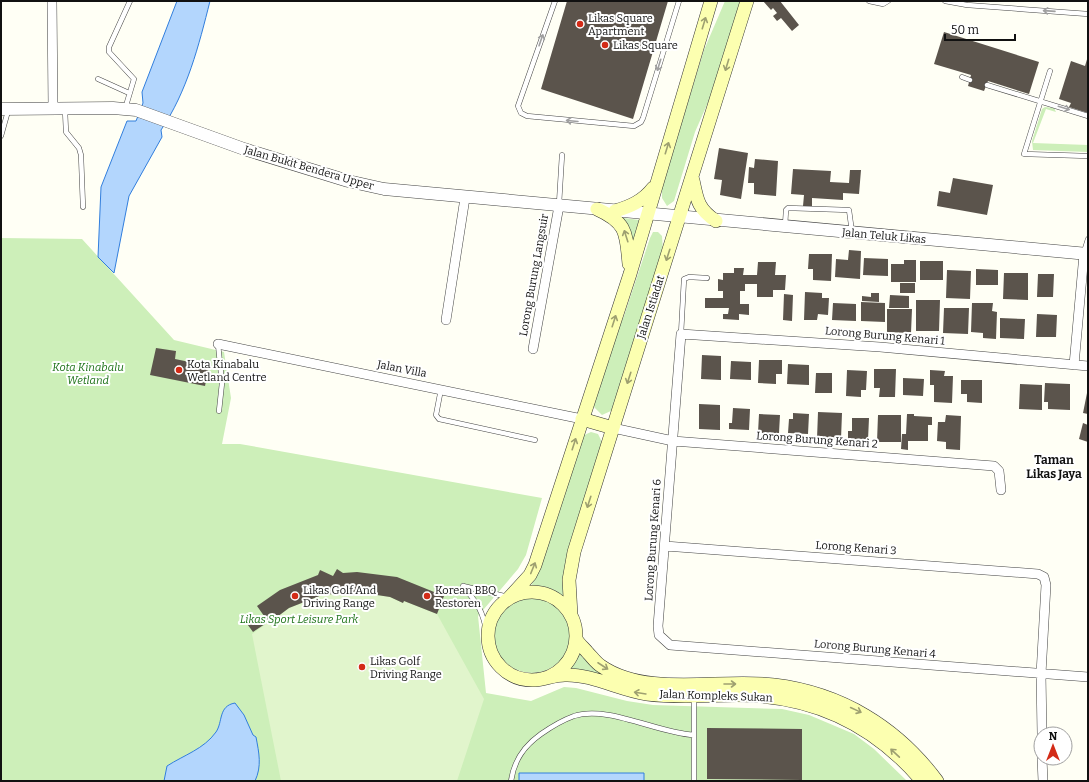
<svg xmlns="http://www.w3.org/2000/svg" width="1089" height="782" font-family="Bitter,serif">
	<rect width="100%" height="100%" fill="#fffff5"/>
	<path fill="#cdefb9" d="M725 1H742L713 91 695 132 674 201 667 206 662 198V186L704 50Z
		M1045 107 1054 108 1056 112 1046 109 1033 143 1088 145V152L1033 150 1032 141 1042 109Z
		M617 217 639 220 631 248Z
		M653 232H658L662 236 663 251 613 410 602 415 593 406 610 347 624 316 650 238Z
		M1 238 82 239 174 340 224 352 231 398 222 444H240L542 498 526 555 518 569 478 616 486 693 531 701 564 687 576 688 627 701 653 705 782 709 809 715 854 734 874 749 907 781H1Z
		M591 432 598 434 602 442 563 578V597L550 589 531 586 541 566 582 436Z
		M493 634a39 39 0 1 1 78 0a39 39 0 1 1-78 0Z
		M578 652C624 706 710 685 773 690 820 694 865 715 898 747 910 758 924 767 932 781H928C918 767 904 756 891 745 810 674 737 699 641 689 615 687 592 671 565 670Z"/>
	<path fill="#e1f5cc" d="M357 592 390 597 403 603 404 601 437 614 484 699 457 781H281L252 634 289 608 322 595Z"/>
	<path fill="#b3d6fd" stroke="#317edd" d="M177 1H210C199 45 187 92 161 130L162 137 129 196 114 273 98 257 101 187 127 121H136L143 103 142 92Z
		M235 703 244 715 253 735 256 737C259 753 262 766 255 781H164L167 766C184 755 204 749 216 732 223 722 218 706 235 703Z
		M519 773H644V781H519Z"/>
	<path fill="#5b544c" d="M567 1H668L633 119 541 89Z
		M763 1H780L799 25 792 31 781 18 777 21 773 16 777 13 773 8 771 10Z
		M944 32 1039 62 1029 94 988 81 984 91 968 86 971 75 934 64Z
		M1088 56V113L1069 107 1071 103 1059 99 1071 61 1085 66Z
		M719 148 748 153 741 199 720 195 722 180 714 179Z
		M755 159 778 161 776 196 754 194V183H748L749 167 754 168Z
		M793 169 831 171 830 182 849 183 850 170H861L859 194 843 193V200L812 198V207L803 206 804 195 791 194Z
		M953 178 993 185 987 215 937 206 939 191 950 193Z
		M849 250 861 251 860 279 835 277 836 259 848 260Z
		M809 254H832L831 281 813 280V269H808Z
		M864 258 888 259V276L863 275Z
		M904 260H916V282H891V264H904Z
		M920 261H943V280H920Z
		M758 262H776L775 275H786L785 290H773V297H757V284H745V291H740V304H749V315L739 314V320L723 319V314H728L729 308H705V298H723V291H718V279L723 280V273H734V268H744L743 275H757Z
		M976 269 998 270V285H976Z
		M947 270 971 271 970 299 946 298Z
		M1004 273H1028V300L1003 299Z
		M1038 274H1054L1053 297H1037Z
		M900 283H915V293H900Z
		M805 292 822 293V298H829L828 315 818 314 817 320H804Z
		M871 293H879V302L862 301V296L871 297Z
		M784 294 793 295 792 321 783 320Z
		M890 295 909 296V308H889Z
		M916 300H940L939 331H916Z
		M861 302 885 303V322L861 321Z
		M833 303 856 304V321L832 320Z
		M972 303H993L992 311 997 312 996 339 983 338V333L971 332Z
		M944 308H969L968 334 943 333Z
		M887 309H912L911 333 887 332Z
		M1037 314 1057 315 1056 337H1036Z
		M1000 318 1025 319 1024 339 1000 338Z
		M156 348 176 351 175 359 209 366 205 386 150 375Z
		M702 355 721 356V380L701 379Z
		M759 360H782V374H776V384L758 383Z
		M731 361 751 362V380L730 379Z
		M788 364 809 365V385L787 384Z
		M874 369H896L895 397H879L880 388H874Z
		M847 370 867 371 866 390H861V397L846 396Z
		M930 370 945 371 944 376H953L952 403 934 402V385H930Z
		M816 373H832V393H815Z
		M903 378 924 379 923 396 903 395Z
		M961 380H982V403L967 402V394H961Z
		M1045 383 1070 384V410L1048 409V402H1044Z
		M1020 384 1042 385V410L1019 409Z
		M1087 393H1088V414L1083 413Z
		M699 404 720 405V430L699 429Z
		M733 408 750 409 749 430 729 429V423H732Z
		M818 412 842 413 841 439H817Z
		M793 413 809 414 808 434 788 433 789 419H793Z
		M759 414 780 415 779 433H758Z
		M907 414H914V416L932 417V425H928V441H908V450L901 449 902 434H906Z
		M878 415H901V442H877Z
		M946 415 961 416 960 450 946 449V442L937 441 938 422H945Z
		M852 418H869L868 440 848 439V431H852Z
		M1083 423 1088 425V442L1079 439Z
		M337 569 343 573 357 572 397 577 444 596 437 614 404 601 403 603 390 597 357 592 322 595 289 608 269 623 257 606 280 590 318 575 320 570 333 576Z
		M254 615 256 619 260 616 265 624 253 632 245 621Z
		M707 728 802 729V780L707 779Z"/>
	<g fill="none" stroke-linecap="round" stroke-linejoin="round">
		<defs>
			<path id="service" d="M555 1 518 106 521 113 527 116 634 126 641 122 643 118 679 1
				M869 1 883 4 888 1
				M945 1 967 5 1088 14
				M1050 71 1024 154 1088 156
				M962 77 970 80
				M98 79 129 93
				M987 85 1088 116
				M125 109 134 79 109 52V47L130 1
				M65 110 66 132 79 148 81 155 83 207
				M1 136 8 111
				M559 204 562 155
				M785 226 786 210 788 208 849 210 852 232
				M1084 252 1088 239
				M681 334 684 279 689 277 707 278
				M218 344 222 383 219 411
				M441 389 436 415 439 419 535 440
				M463 586C478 604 483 611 487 634
				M463 586 508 597
				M511 781C514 760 524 746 541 734 551 727 563 720 574 716 608 705 657 733 694 735
				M694 781V698"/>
			<path id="minor" d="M52 1 53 108
				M446 320 465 198
				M218 344 582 419
				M533 349 559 206
				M1074 365 1084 254
				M1088 366 880 347 681 334 658 626 659 635 670 645 1088 677
				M613 428 673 441 994 466 999 471 1001 490
				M665 546 1038 574 1044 577 1046 585 1041 674 1042 734
				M1042 758 1043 781"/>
			<path id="tertiary" d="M1 109 113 108 136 110 244 149 348 181 384 189 1088 254"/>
			<path id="secondary" d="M693 180C697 200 698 209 716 221
				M597 209C628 223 626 234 629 264
				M615 211C631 206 643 201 653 188
				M582 419 613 428
				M488 636a44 44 0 1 1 88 0a44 44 0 1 1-88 0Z
				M509 598 530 575 535 565 630 274 711 1
				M571 615 569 580 574 552 747 1
				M576 639C579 644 584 648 588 653 592 657 596 663 601 666 647 698 721 678 774 685 841 693 897 727 937 781
				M535 680C545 679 555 675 565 675 592 674 620 690 647 694 677 698 707 695 737 695 813 695 874 724 922 781"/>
		</defs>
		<use href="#service" stroke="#444" stroke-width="5.5"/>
		<use href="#minor" stroke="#444" stroke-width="10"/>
		<use href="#tertiary" stroke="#444" stroke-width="13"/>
		<use href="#secondary" stroke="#333" stroke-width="14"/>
		<use href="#service" stroke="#fff" stroke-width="4.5"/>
		<use href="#minor" stroke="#fff" stroke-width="9"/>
		<use href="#tertiary" stroke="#fff" stroke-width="12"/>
		<use href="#secondary" stroke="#fcffb0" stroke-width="13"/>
	</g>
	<defs><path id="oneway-shaft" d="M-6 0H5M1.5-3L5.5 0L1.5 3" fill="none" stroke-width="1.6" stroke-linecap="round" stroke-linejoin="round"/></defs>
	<g stroke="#a0a0a0">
		<use href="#oneway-shaft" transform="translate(1049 11) rotate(-176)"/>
		<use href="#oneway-shaft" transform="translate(541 40) rotate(-71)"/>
		<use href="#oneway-shaft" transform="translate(659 65) rotate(107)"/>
		<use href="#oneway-shaft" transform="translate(1064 108) rotate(17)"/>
		<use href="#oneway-shaft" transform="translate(572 121) rotate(-175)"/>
	</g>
	<g stroke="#9ea070">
		<use href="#oneway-shaft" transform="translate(704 23) rotate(-73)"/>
		<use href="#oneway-shaft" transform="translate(727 65) rotate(107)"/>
		<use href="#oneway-shaft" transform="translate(667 148) rotate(-73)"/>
		<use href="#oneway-shaft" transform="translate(626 236) rotate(-108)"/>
		<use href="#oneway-shaft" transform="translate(668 255) rotate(108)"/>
		<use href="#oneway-shaft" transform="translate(614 321) rotate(-72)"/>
		<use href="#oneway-shaft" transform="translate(629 378) rotate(108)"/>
		<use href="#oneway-shaft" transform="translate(574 444) rotate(-72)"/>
		<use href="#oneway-shaft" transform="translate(589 502) rotate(108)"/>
		<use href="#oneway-shaft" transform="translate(533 568) rotate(-68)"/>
		<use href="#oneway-shaft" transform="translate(603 666) rotate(33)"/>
		<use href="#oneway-shaft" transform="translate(730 684)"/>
		<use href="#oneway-shaft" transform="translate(640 693) rotate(-171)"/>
		<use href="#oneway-shaft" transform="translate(856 710) rotate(25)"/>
		<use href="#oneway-shaft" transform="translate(895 753) rotate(-137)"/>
	</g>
	<g fill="#d32b17" stroke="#fff" stroke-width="1.5">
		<circle cx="580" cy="24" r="4"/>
		<circle cx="605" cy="45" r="4"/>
		<circle cx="179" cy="370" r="4"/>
		<circle cx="295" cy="596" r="4"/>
		<circle cx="427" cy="596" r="4"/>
		<circle cx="362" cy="667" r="4"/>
	</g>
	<g text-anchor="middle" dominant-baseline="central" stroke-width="4" stroke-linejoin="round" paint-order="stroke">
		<g font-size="11" fill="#111" stroke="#fff" text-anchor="start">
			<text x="588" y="18">Likas Square<tspan x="588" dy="13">Apartment</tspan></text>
			<text x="613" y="45">Likas Square</text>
			<text x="187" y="364">Kota Kinabalu<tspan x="187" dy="13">Wetland Centre</tspan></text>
			<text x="303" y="590">Likas Golf And<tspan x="303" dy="13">Driving Range</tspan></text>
			<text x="435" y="590">Korean BBQ<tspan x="435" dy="13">Restoren</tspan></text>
			<text x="370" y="661">Likas Golf<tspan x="370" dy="13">Driving Range</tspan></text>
		</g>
		<g font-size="11" fill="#111" stroke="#fff">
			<text transform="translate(309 168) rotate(16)">Jalan Bukit Bendera Upper</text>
			<text transform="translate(884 236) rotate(5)">Jalan Teluk Likas</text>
			<text transform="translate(534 275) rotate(-80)">Lorong Burung Langsuir</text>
			<text transform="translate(651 307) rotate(-72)">Jalan Istiadat</text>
			<text transform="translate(885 336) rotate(5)">Lorong Burung Kenari 1</text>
			<text transform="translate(402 369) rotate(11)">Jalan Villa</text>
			<text transform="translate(817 440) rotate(4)">Lorong Burung Kenari 2</text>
			<text transform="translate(653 540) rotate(-86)">Lorong Burung Kenari 6</text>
			<text transform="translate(856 548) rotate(4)">Lorong Kenari 3</text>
			<text transform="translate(875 649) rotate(5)">Lorong Burung Kenari 4</text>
			<text transform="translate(716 696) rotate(2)">Jalan Kompleks Sukan</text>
		</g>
		<g font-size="11" font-style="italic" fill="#1d7218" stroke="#fff">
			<text x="88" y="367">Kota Kinabalu<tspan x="88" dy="13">Wetland</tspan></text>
			<text x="299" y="619">Likas Sport Leisure Park</text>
		</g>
		<g font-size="12" font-weight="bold" fill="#111" stroke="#fff">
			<text x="1054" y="460">Taman<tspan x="1054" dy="14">Likas Jaya</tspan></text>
		</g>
	</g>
	<rect width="1089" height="782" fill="none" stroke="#111111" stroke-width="4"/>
	<g transform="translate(1053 746)"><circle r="19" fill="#ffffff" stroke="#a0a0a0"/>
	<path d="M0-3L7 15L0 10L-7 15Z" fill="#d32b17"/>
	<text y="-6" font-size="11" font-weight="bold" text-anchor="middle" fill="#111111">N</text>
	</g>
	<path d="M945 34v6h70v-6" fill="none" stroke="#111111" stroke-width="2"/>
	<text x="951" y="34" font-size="12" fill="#111111" stroke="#ffffff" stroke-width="3" paint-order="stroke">50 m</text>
</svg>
